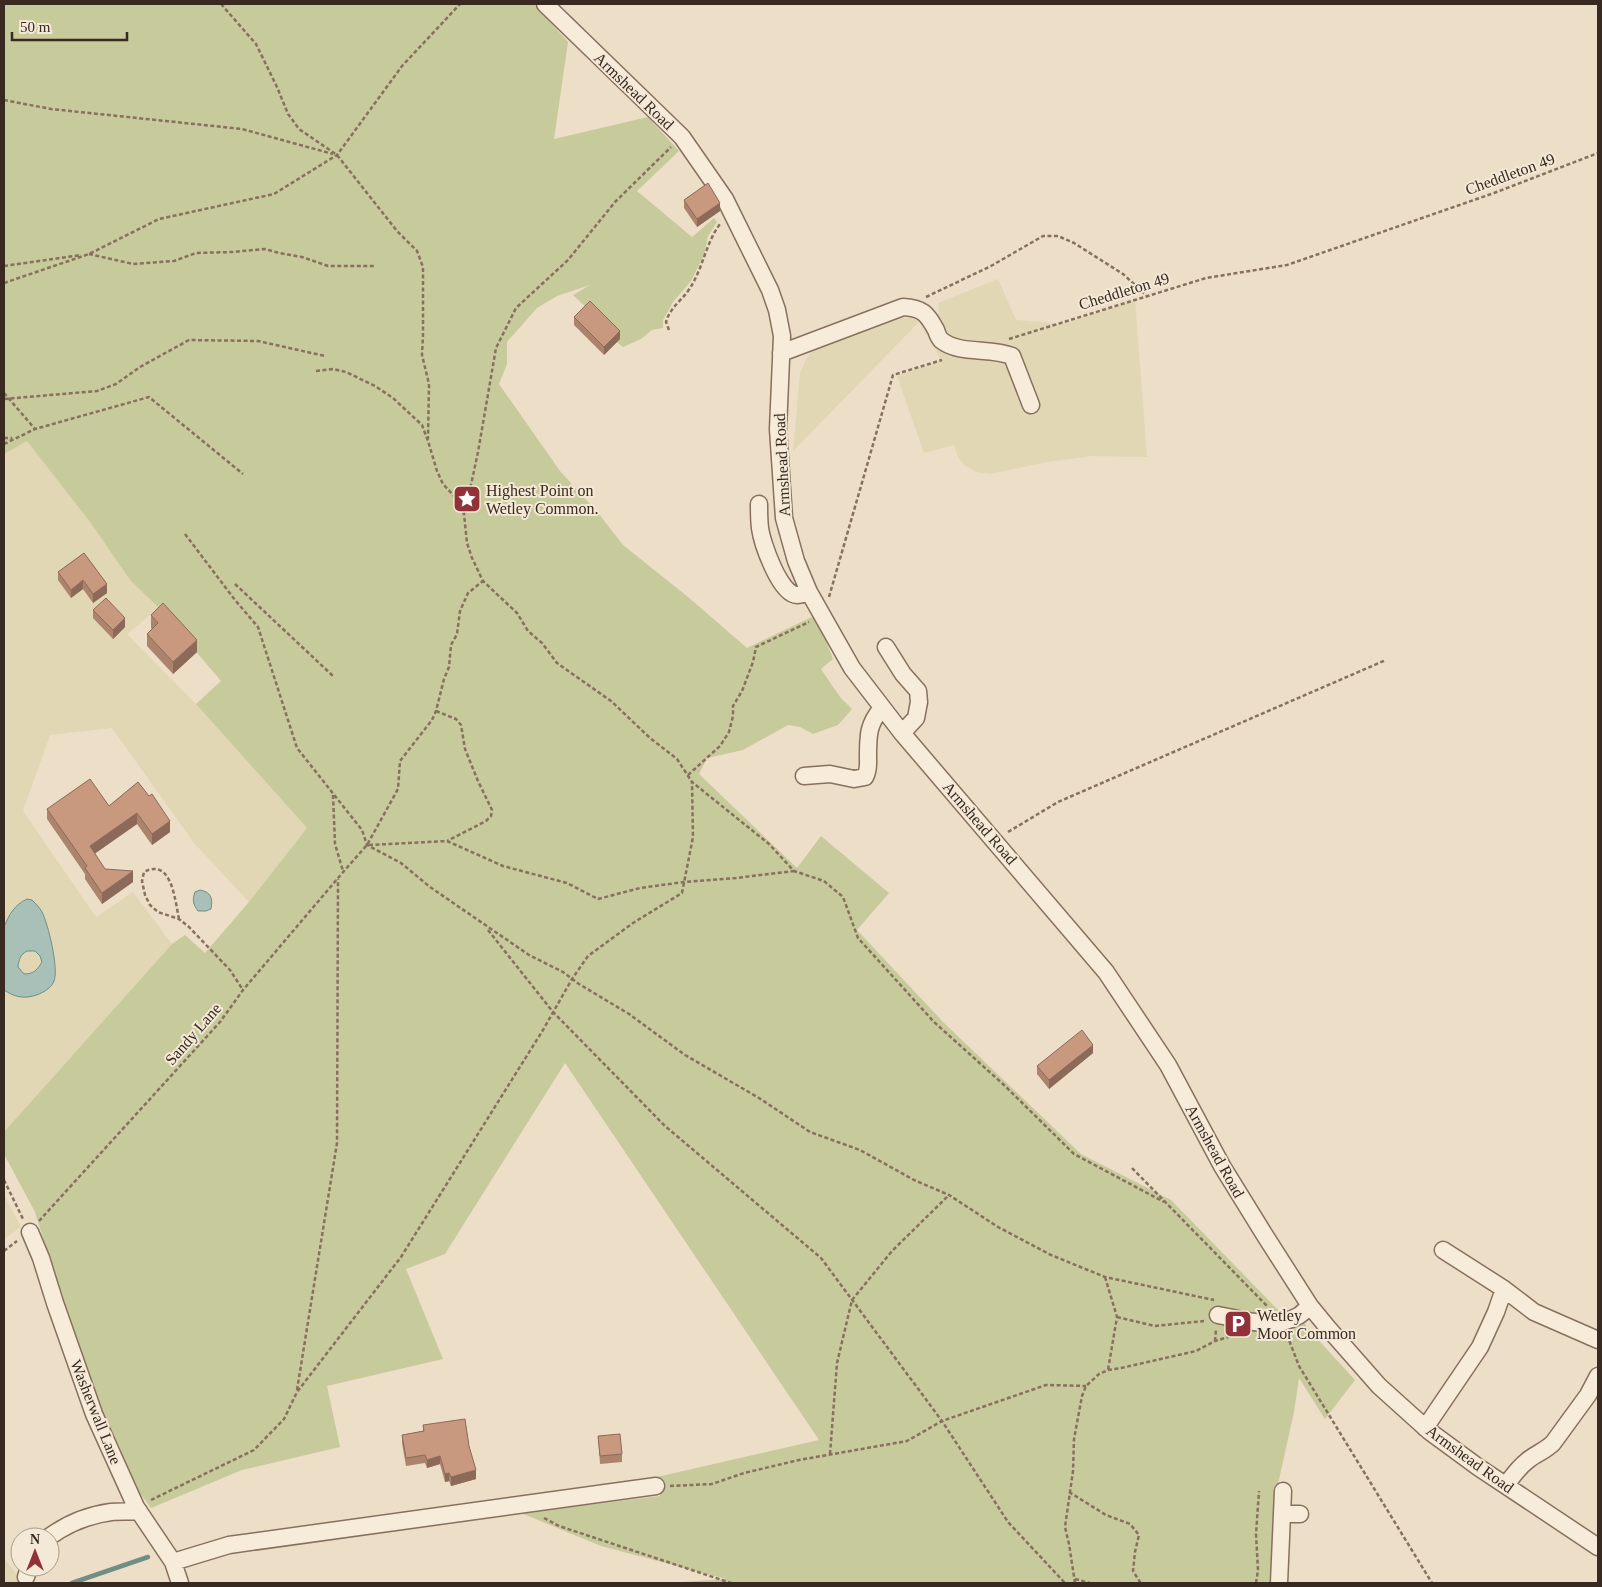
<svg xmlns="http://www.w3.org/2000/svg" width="1602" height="1587" font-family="Georgia,serif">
	<rect width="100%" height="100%" fill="#ecdec7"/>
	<path fill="#e1d7b5" d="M998 279 1016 320 1064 324 1135 300 1147 457 1092 456 1047 462 990 474 976 472 964 465 958 457 954 445 924 453 897 376 940 361 938 354 919 322 793 451 800 373 807 357 813 350 902 318H911L919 321 939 313 938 303Z
		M27 440 90 522 130 580 159 608 127 634 196 704 307 828 249 902 194 843 112 728 50 735 23 811 96 917 133 892 172 944 4 1132V454Z
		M4 1195 21 1227 4 1239Z
		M4 1558 23 1583H4Z"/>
	<path fill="#c7ca9b" d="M4 4H534L568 42 554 139 648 117 679 151 637 191 692 237 714 218 717 222 708 236 704 255 691 281 673 302 663 320V328L652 330 641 339 623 347 617 342 620 339 573 295 590 285 557 296 537 308 507 342V364L499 384 560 471 599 514 623 545 688 597 747 648 816 615 833 659 821 669 840 697 852 709 838 725 813 734 800 727 788 725 743 750 707 758 699 774 797 868 821 836 889 893 857 930 944 1023 1081 1154 1171 1200 1282 1314 1295 1311 1312 1333 1355 1380 1325 1419 1299 1378 1294 1412 1278 1484 1274 1486 1271 1583H668L726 1579 601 1546 521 1513 660 1496 657 1477 819 1440 565 1063 445 1254 406 1269 443 1359 327 1386 340 1447 242 1470 151 1508 140 1493 96 1395 68 1320 35 1212 4 1154V1132L172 944 185 935 205 953 249 902 307 828 196 704 221 681 159 608 130 580 90 522 27 441 4 454Z"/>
	<path fill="#a8c0b7" stroke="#6f8e84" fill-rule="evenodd" d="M200 890C211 892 213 898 211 909L206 911H198C193 904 192 900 195 892Z
		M27 899 32 900C36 904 40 908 42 912 48 923 59 969 54 981 51 989 41 994 33 996 22 999 13 996 4 990V927C9 915 14 905 27 899ZM27 951H35L40 956 42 962C37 970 34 974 24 974L18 967C19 959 20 955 27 951Z"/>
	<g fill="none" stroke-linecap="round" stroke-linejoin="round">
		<path stroke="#6f8e84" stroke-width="4.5" d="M72 1583 148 1557"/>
		<defs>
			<path id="minor" d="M545 4 682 137 725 199 770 290 777 310 782 336 778 429 784 518 796 561 809 592 852 668 902 733 1106 972 1168 1065 1222 1166 1264 1234 1310 1306 1328 1328 1379 1386 1429 1431 1478 1467 1598 1547
				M781 353 903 307C922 308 927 313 936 330 937 333 939 338 941 340 959 355 990 347 1012 356L1031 405
				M759 504C759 512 759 520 760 528 762 543 780 595 797 595 801 595 806 593 809 592
				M886 647 903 674 918 691 919 702 916 718 902 733
				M804 776 830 774 854 779 865 777C869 770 868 764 868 757 868 735 868 724 882 708
				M30 1232 41 1258 55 1303 94 1414 136 1507 173 1562 180 1583
				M1443 1250 1504 1289 1534 1312 1598 1340
				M1218 1315C1244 1320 1273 1330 1298 1316 1302 1314 1306 1309 1310 1306
				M1425 1428 1480 1347 1496 1312 1504 1289
				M1506 1485C1512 1477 1518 1468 1527 1461 1535 1454 1545 1451 1553 1443L1588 1395 1598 1376
				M1283 1514H1300
				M49 1537C67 1524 89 1515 111 1512 120 1511 130 1512 139 1511
				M173 1562 229 1545 656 1486
				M26 1577 29 1567
				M1279 1583 1283 1491"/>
		</defs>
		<use href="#minor" stroke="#87705d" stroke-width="19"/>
		<path stroke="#87705d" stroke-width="2.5" stroke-dasharray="4 2.5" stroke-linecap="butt" d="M221 4 256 44 277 87 288 114 299 129 337 155 397 231 417 251 423 267V335L422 355 429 384 428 439
			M4 100 51 109 242 129 333 154
			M89 254 133 264 174 261 196 253 232 252 265 249 279 253 302 257 328 266H376
			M4 266 81 255
			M4 283 89 254 159 219 274 194 337 155 402 66 460 4
			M926 297 991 266 1043 236H1058L1074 243 1123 274 1146 295
			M669 330 666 322C670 308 680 302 688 291 703 270 705 244 720 224
			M1009 339 1206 278 1287 265 1494 193 1598 153
			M316 371 333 369 346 372 375 386 393 398 422 425 428 441 437 471 443 484 455 497 464 514 467 543 472 558 483 581 517 613 528 631 542 643 557 663 611 701 650 738 677 759 692 782 769 844 794 871 824 881 843 897 858 938 934 1022 1004 1085 1074 1154 1164 1202
			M4 393 35 429
			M4 399 97 391 116 384 140 367 189 340 258 341 325 356
			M4 438H12
			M4 444 35 429 149 397 243 474
			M465 513 478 452 496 348 516 308 568 260 615 202 671 147
			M185 534 235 600 258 627 297 748 362 830 367 845 401 863 430 887 529 955 563 972 579 984 629 1014 685 1055 759 1098 810 1132 860 1150 914 1180 949 1195 998 1227 1051 1255 1105 1277 1214 1300
			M235 584 333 676
			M829 597 893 375 942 360
			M436 711 456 719 461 725 465 749 478 781 492 810 491 816 486 821 447 841
			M688 775 720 746 729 732 733 716V706L742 691 753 662 756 647 809 622
			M333 795 335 844 343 871
			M1008 832 1058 802 1386 660
			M369 845 447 841 503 866 567 883 598 899 640 888 684 882 736 878 794 871
			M179 919C175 901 172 857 144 872L142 881 145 895 150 905 158 912 179 919 189 927 230 970 243 990
			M488 930 553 1012 665 1126 821 1258 942 1421 1008 1522 1065 1583
			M1132 1168 1267 1306
			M4 1180 23 1219
			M39 1221 220 1022 243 990 344 871 367 845 398 789 400 761 432 720 436 711 444 679 449 667 451 645 457 634 460 611 468 593 483 581
			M4 1251 17 1241
			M1105 1277 1117 1317 1108 1370
			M1117 1317 1155 1326 1204 1321
			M1287 1335 1299 1366 1432 1583
			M1215 1341 1216 1329
			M297 1390 337 1143 338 879
			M830 1454 837 1363 852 1300 892 1251 949 1195
			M670 1486 712 1484 744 1473 799 1460 907 1441 942 1421 1046 1385 1086 1386
			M1069 1492 1106 1515 1130 1524 1139 1535 1135 1552 1133 1571 1140 1582 1144 1583
			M151 1500 254 1450 284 1419 297 1392 401 1257 543 1030 572 979 588 956 633 923 682 893 693 837 692 783
			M544 1518 559 1526 731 1583
			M1075 1579 1090 1583
			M1075 1583 1069 1544 1065 1527 1073 1471 1074 1439 1082 1396 1086 1386 1099 1374 1108 1370 1121 1368 1196 1351 1215 1341 1235 1335
			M1256 1583 1258 1570 1256 1534 1259 1491"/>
		<use href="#minor" stroke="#f7ecda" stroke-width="16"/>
	</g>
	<path fill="#ac836d" d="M684 200 720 211 697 227 684 208Z
		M574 317 620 339 604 355 574 325Z
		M84 553 107 593 93 603 83 589 71 598 58 580V572Z
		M93 610 125 627 113 639 93 618Z
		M151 615 197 652 173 674 147 646V634L152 629 151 628Z
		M138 782 170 832 152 845 137 824 94 854 105 869 133 882 102 904 85 879V874L47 819V809L109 806Z
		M1093 1053 1049 1089 1037 1074V1066Z
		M423 1425 476 1479 451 1486 449 1481 445 1482 440 1464 427 1468 425 1463 406 1466 402 1443V1435L423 1431Z
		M598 1436 622 1454V1462L600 1464Z"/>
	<path fill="#8c6a59" d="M720 203V211L697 227V219Z
		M620 331V339L604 355V347Z
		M83 580V589L71 598V590Z
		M107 584V593L93 603V594Z
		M125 618V627L113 639V630Z
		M197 640V652L173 674V662Z
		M137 813V824L90 857V846Z
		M170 821V832L152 845V834Z
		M133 871V882L102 904V893Z
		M1093 1045V1053L1049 1089V1080Z
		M440 1456V1464L427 1468V1460Z
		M476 1470V1479L451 1486V1477Z
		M449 1473V1481L445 1482V1474Z"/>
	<path fill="#c8987f" stroke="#8c6a59" d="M708 183 720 203 697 219 684 200Z
		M590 301 620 331 604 347 574 317Z
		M84 553 107 584 93 594 83 580 71 590 58 572Z
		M106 598 125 618 113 630 93 610Z
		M163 603 197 640 173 662 147 634 158 623 151 615Z
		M90 779 109 806 138 782 149 796 152 794 170 821 152 834 137 813 90 846 105 869 133 871 102 893 85 868 87 866 47 809Z
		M1082 1030 1093 1045 1049 1080 1037 1066Z
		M465 1419 469 1446 476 1470 451 1477 449 1473 445 1474 440 1456 427 1460 425 1455 406 1458 402 1435 424 1431 423 1425Z
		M620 1434 622 1454 600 1456 598 1436Z"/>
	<defs>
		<symbol id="sight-square" viewBox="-11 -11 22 22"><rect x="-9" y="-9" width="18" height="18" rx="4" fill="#923138" stroke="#f4e9d6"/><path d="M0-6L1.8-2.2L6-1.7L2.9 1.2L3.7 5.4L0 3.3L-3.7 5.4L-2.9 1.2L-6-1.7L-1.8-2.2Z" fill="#fff"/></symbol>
		<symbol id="parking-square" viewBox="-11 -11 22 22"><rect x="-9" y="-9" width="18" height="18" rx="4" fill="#923138" stroke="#f4e9d6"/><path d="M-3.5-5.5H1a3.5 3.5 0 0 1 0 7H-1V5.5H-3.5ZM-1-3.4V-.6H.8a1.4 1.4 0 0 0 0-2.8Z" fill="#fff"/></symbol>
	</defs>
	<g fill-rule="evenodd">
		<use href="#sight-square" x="451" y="483" width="32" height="32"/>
		<use href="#parking-square" x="1222" y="1308" width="32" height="32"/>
	</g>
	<g text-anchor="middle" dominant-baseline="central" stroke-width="4" stroke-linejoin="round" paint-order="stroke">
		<g font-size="16" fill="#382a20" stroke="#f4e9d6">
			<text transform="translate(634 91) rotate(44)">Armshead Road</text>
			<text transform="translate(1510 174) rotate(-20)">Cheddleton 49</text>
			<text transform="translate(1124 291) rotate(-17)">Cheddleton 49</text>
			<text transform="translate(782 465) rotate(-93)">Armshead Road</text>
			<text transform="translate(980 823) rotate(49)">Armshead Road</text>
			<text transform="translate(193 1034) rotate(-49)">Sandy Lane</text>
			<text transform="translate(1215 1151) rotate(61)">Armshead Road</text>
			<text transform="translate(96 1412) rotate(68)">Washerwall Lane</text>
			<text transform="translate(1470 1459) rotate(36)">Armshead Road</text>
		</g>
		<g font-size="16" fill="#382a20" stroke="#f4e9d6" text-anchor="start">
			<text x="486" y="490">Highest Point on<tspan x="486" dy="18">Wetley Common.</tspan></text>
			<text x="1257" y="1315">Wetley<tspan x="1257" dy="18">Moor Common</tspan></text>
		</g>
	</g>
	<rect width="1602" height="1587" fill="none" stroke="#382a20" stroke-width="10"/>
	<g transform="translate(35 1552)"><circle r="24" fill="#f4e9d6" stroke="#a99d8d"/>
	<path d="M0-4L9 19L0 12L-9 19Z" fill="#923138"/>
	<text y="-8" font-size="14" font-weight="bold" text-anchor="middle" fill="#382a20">N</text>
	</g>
	<path d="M12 32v8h115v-8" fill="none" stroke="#382a20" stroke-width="2.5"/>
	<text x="20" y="32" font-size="15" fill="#382a20" stroke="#f4e9d6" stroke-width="4" paint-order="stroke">50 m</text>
</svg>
